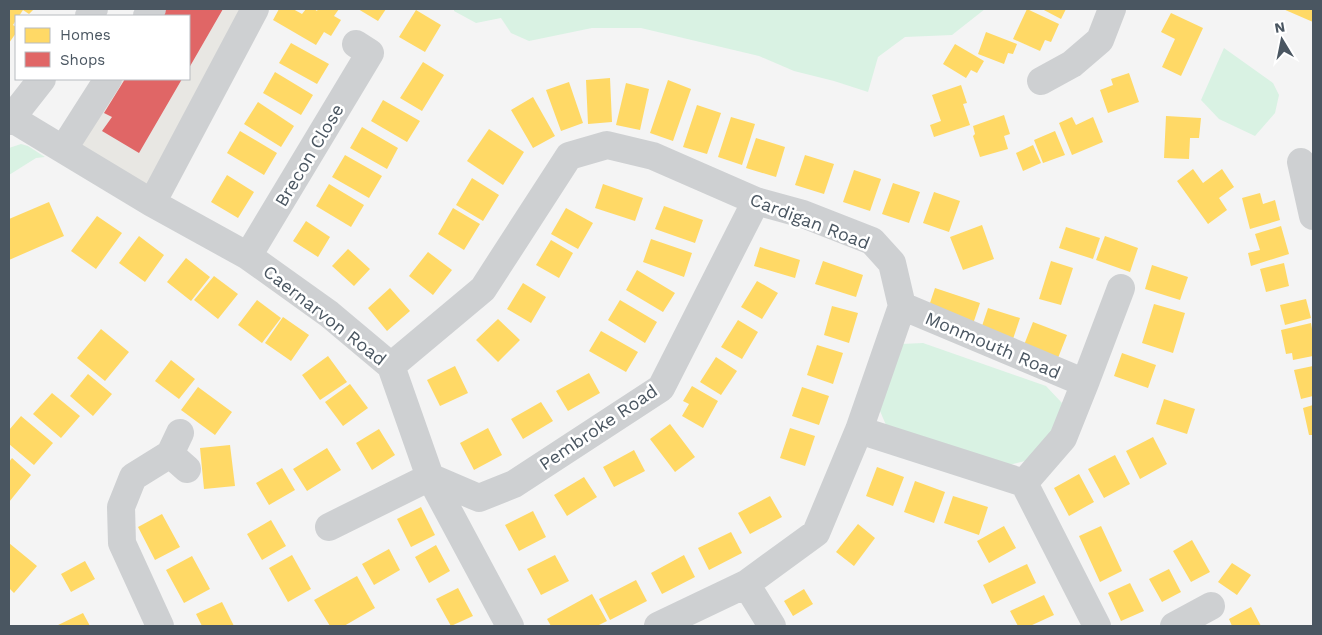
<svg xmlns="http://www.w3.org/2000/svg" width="1322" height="635" font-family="'Work Sans',sans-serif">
	<rect width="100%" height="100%" fill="#f4f4f4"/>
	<path fill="#e8e7e3" d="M152 9H255L152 203 64 148 108 79H189V16H147Z"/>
	<path fill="#d9f2e3" d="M454 9H985L952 35 905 37 878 57 868 92 834 81 794 71 759 56 641 28H592L529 41 511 33 501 18 476 23 454 11Z
		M1224 48 1273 83 1279 95 1275 113 1255 136 1219 119 1201 100Z
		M21 144 28 146 45 157 36 158 9 175V148Z
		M923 343 1046 386 1062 403 1055 434 1033 459 1001 467 886 425 877 404 901 344Z"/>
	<path fill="#ffd966" d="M9 9H34L29 14 23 10 19 16H16V20L13 25 16 27V33L9 43Z
		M279 9H293L302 14 306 9H314L317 11 318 9H339L334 16 341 20 331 36 324 32 316 45 273 20Z
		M358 9H386L378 21Z
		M1027 9 1059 24 1051 42 1045 40 1040 51 1013 39Z
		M1042 9H1066L1061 19Z
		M1283 9H1313V22Z
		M416 10 441 25 425 52 399 37Z
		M1171 13 1203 28 1181 76 1162 67 1175 39 1161 32Z
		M986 32 1017 44 1013 54 1008 53 1004 64 978 54Z
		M291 43 329 64 317 84 279 63Z
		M955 44 984 61 977 73 971 70 966 78 943 64Z
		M423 62 444 75 422 111 400 98Z
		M275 72 313 95 301 115 263 93Z
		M1129 73 1139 102 1108 113 1100 90 1113 85 1111 79Z
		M610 78 612 122 588 124 586 80Z
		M668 80 691 89 673 141 650 133Z
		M569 82 583 123 561 131 546 90Z
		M626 83 649 89 640 130 616 125Z
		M961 85 967 103 963 104 970 125 934 137 930 125 941 121 932 95Z
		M533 97 555 136 533 148 511 110Z
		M383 100 420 121 407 142 371 121Z
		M258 102 294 126 281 147 244 124Z
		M697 105 721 113 707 154 683 147Z
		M1004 115 1010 134 1004 136 1008 149 980 157 973 136 975 134 973 126Z
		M1166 116 1201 118 1199 138H1190L1189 159 1164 158Z
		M731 117 755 124 742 165 718 157Z
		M1072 117 1076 125 1093 117 1103 142 1072 155 1059 123Z
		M362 127 398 148 387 169 350 148Z
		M489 129 524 152 503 185 467 161Z
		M240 131 277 153 264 175 227 153Z
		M1055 131 1065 155 1043 163 1034 140Z
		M756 138 785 147 776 177 746 168Z
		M1033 145 1041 163 1023 171 1016 153Z
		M345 155 382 176 369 198 332 177Z
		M805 155 834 164 824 194 795 185Z
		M1193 169 1203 183 1222 169 1234 187 1219 198 1227 210 1208 224 1177 181Z
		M854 170 881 179 870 211 843 202Z
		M227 175 254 192 238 218 211 202Z
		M472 178 499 195 483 221 456 205Z
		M893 183 920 192 909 223 882 214Z
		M329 184 364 205 351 227 316 206Z
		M603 184 643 198 635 221 595 208Z
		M934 192 960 201 949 232 923 223Z
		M1260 193 1263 204 1275 200 1280 220 1250 229 1242 198Z
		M49 202 64 236 9 260V219Z
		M664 206 703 220 695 243 655 229Z
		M453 208 480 224 464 250 438 234Z
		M566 208 593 223 578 249 551 234Z
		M97 216 122 233 96 269 71 251Z
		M306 221 330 237 318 257 293 241Z
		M982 225 994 259 963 270 950 237Z
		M1281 226 1289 254 1251 266 1248 253 1260 250 1255 234Z
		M1066 227 1100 238 1093 259 1059 248Z
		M139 236 164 255 145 282 119 263Z
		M1105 236 1138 248 1130 272 1096 260Z
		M651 239 692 253 684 277 643 262Z
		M551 240 573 253 559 278 536 265Z
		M760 247 800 260 795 278 754 266Z
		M348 249 370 269 354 286 332 266Z
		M428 252 452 270 433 295 409 276Z
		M186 258 210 277 191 301 167 282Z
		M823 261 863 275 856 297 815 284Z
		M1051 261 1073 268 1061 305 1039 299Z
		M1284 263 1289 286 1266 292 1260 269Z
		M1152 265 1188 277 1180 300 1145 289Z
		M637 270 675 293 663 312 626 290Z
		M214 276 238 294 218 319 194 300Z
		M757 281 778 293 762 319 741 307Z
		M523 283 546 297 531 323 507 309Z
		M390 288 410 311 387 331 368 308Z
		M935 288 980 303 972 327 927 312Z
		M1306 299 1311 318 1285 325 1280 305Z
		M257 300 281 318 262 343 238 325Z
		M620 300 657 322 645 343 608 320Z
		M1154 304 1185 313 1173 353 1142 343Z
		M832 306 858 313 849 343 824 335Z
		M988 308 1020 318 1013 339 981 329Z
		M283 317 309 335 291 361 265 343Z
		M498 319 520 340 498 362 476 340Z
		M738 320 758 332 742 359 721 347Z
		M1033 322 1067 335 1058 358 1024 345Z
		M1311 323 1313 335V356L1293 360 1292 353 1286 354 1281 330Z
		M101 329 129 352 105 381 77 358Z
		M601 331 638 352 626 372 589 351Z
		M817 345 843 353 833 384 807 375Z
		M1122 353 1156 365 1148 388 1114 376Z
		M328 356 347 382 320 400 302 375Z
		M716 357 737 371 721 395 700 382Z
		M171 360 195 379 179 399 155 381Z
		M455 366 468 393 440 406 427 380Z
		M1313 366V396L1301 399 1294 370Z
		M589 373 600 393 568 411 556 391Z
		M88 374 112 394 93 416 70 396Z
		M350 384 368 408 343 426 325 402Z
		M692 386 718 401 703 428 682 416 689 404 683 401Z
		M198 387 232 412 215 435 181 410Z
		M802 387 829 396 819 425 792 416Z
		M52 393 80 416 61 438 33 414Z
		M1164 399 1195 409 1187 434 1156 424Z
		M541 402 553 421 523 439 511 419Z
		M1313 405V435H1309L1303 408Z
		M21 416 53 443 34 465 9 444V430Z
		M670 424 695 457 675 472 650 439Z
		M488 428 502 455 474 470 460 443Z
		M790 428 815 436 805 466 780 458Z
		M379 429 395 455 372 470 356 443Z
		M1153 437 1167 464 1140 479 1126 451Z
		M230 445 235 486 204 489 200 448Z
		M327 448 341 470 307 491 293 469Z
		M634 450 645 471 614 487 603 467Z
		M1115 455 1130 484 1104 498 1088 469Z
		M12 458 31 475 9 502V462Z
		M877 467 904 477 893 506 866 496Z
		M282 468 295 490 269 505 256 483Z
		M1079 474 1094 502 1069 516 1054 488Z
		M584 477 597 497 567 516 554 495Z
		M915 481 945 492 934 523 904 512Z
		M770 496 782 517 750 534 738 513Z
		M953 496 988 507 979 535 944 523Z
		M421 507 435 535 411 547 397 519Z
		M533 511 546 537 519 551 505 525Z
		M162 514 180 547 155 560 138 527Z
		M271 520 286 546 262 560 247 534Z
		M858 524 875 538 854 566 836 552Z
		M1004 526 1016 548 989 563 977 541Z
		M1101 526 1122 571 1100 582 1079 536Z
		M731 532 742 553 709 570 698 548Z
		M1192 540 1210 572 1191 582 1173 551Z
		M9 543 37 566 14 593 9 588Z
		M436 545 450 571 429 583 415 557Z
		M389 549 400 570 374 585 362 564Z
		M292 555 311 589 288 602 269 568Z
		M555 555 569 581 541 595 527 569Z
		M684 555 695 577 662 594 651 573Z
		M192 556 210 589 184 603 166 570Z
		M85 561 95 579 71 592 61 574Z
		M1232 563 1251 575 1237 595 1218 582Z
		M1027 564 1036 583 992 604 983 585Z
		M1169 569 1181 592 1162 602 1149 579Z
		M357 576 375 608 344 626H330L314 600Z
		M636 580 647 601 610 620 599 599Z
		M1130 583 1144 611 1121 621 1108 593Z
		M458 588 473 616 451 626 436 599Z
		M804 589 813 604 793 616 784 601Z
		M592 594 607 621 597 626H551L547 619Z
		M1044 595 1054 615 1030 626H1018L1010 611Z
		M222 602 234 626H202L196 614Z
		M1251 607 1261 626H1232L1229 619Z
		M83 613 90 626H56Z"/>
	<path fill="#e06666" d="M166 9H223L189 68V16H162Z
		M125 79H182L139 153 102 131 112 117 104 113Z"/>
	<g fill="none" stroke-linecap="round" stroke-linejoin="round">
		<path stroke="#ced0d2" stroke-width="28" d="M89 16 94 9
			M147 16 152 9
			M1041 81 1072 64 1100 40 1112 9
			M11 118 152 203 248 256 329 314 391 366 430 477 510 626
			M9 121 42 79
			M64 148 108 79
			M1301 162 1313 216
			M152 203 255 9
			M248 256 370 53 356 44
			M902 306 1085 383 1121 288
			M391 366 483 289 569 156 607 145 653 156 756 201 803 214 872 241 892 263 902 306 859 430 816 533 746 584 658 626
			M1085 383 1063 438 1024 483 1097 626
			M859 430 1024 483
			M170 454 187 469
			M329 527 430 477 479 498 514 484 661 388 756 201
			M746 584 772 626
			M160 626 122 543 121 507 133 477 170 454 180 433
			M1174 626 1211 606"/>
	</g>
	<g text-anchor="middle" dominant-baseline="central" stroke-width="5" stroke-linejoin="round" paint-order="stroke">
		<g font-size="18" fill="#4a5661" stroke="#fff">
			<text transform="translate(309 155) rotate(-59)">Brecon Close</text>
			<text transform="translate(810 221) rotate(21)">Cardigan Road</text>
			<text transform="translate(325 315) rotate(38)">Caernarvon Road</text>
			<text transform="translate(993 345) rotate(23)">Monmouth Road</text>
			<text transform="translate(598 427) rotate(-34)">Pembroke Road</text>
		</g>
	</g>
	<rect width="1322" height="635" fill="none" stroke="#4a5661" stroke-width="20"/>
	<rect x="15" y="15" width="175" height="65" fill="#ffffff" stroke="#b7bbc0"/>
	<rect x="25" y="28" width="25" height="15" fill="#ffd966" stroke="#b7bbc0"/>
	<text x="60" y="40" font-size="15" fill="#4a5661">Homes</text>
	<rect x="25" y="52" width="25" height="15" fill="#e06666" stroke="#b7bbc0"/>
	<text x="60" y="65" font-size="15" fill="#4a5661">Shops</text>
	<g transform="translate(1282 40) rotate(350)" stroke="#ffffff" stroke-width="4" paint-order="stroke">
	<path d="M0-4L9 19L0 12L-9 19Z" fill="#4a5661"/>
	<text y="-8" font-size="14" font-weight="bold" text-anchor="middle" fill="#4a5661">N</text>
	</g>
</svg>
